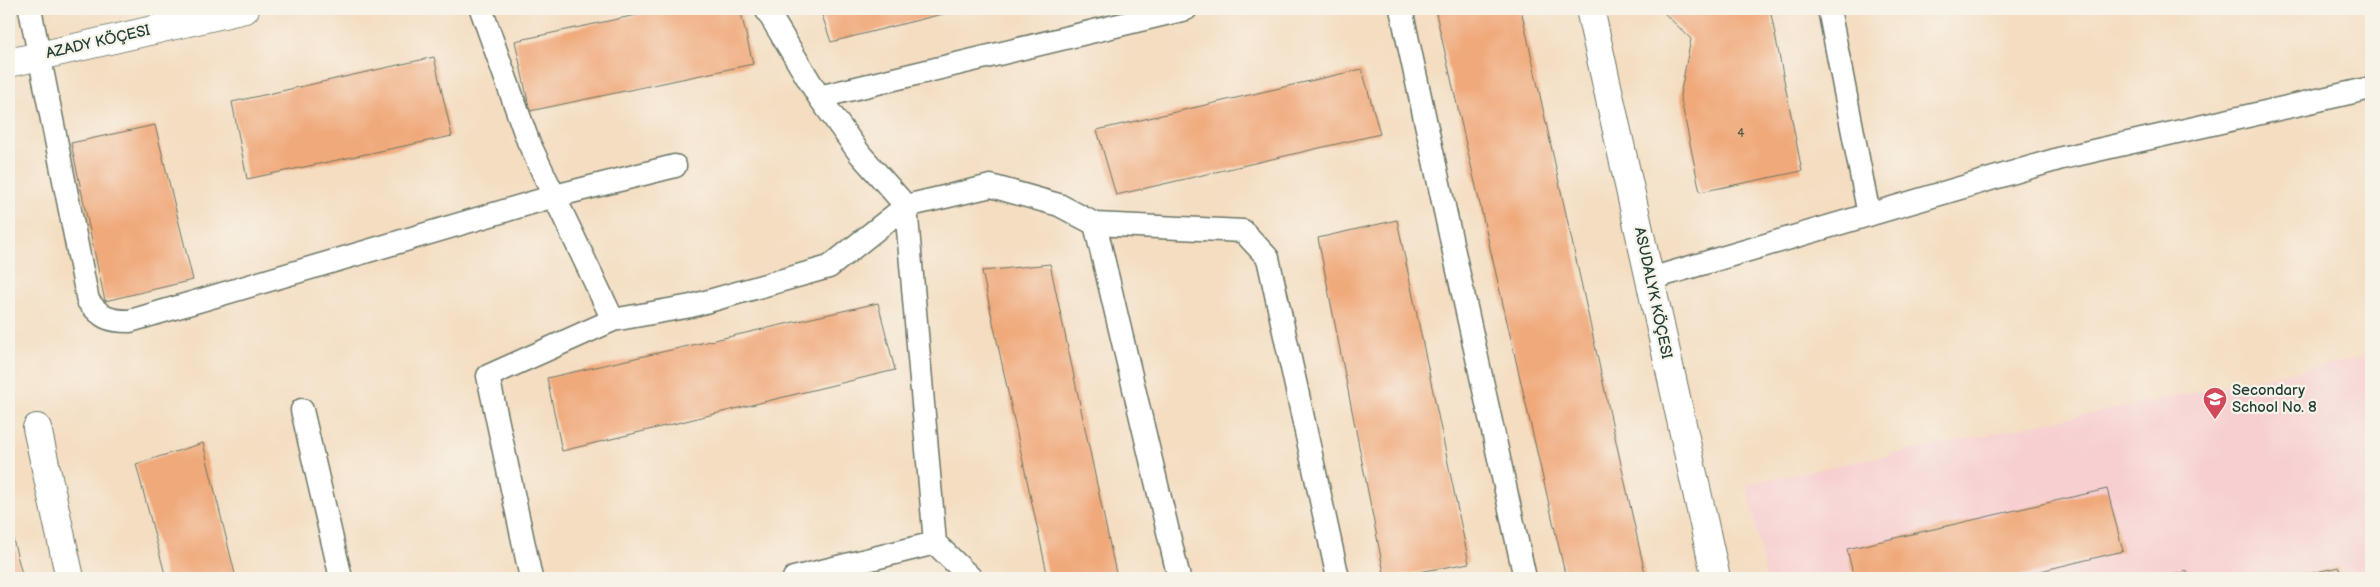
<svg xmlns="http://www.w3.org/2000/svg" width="2380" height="587" font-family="'Balsamiq Sans',sans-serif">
	<rect width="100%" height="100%" fill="#f7f3e8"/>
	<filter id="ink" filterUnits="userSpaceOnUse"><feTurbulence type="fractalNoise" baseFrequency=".02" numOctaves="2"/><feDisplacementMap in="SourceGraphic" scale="10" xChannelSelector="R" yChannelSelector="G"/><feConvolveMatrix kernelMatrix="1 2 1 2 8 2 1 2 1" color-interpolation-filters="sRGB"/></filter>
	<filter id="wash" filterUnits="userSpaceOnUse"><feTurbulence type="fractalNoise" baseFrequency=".0096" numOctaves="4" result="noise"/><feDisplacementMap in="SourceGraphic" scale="20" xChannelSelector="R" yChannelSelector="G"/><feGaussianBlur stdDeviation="1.12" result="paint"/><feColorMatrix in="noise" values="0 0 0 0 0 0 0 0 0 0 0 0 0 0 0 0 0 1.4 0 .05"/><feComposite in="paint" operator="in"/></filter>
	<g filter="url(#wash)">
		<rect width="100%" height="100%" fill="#f4ddc1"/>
		<path fill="#f7cfd1" d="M2371 356V578H1766L1747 484Z"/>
		<g id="blocks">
			<path fill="#f0a97a" d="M664 9H740L753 64 530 111 515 41Z
				M820 9H962L831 42Z
				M1435 9H1521L1646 578H1566Z
				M1660 9H1770L1802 171 1700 192 1680 95 1691 39Z
				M434 57 452 136 247 179 232 102Z
				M1362 69 1380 134 1116 195 1097 130Z
				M155 125 193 280 105 301 71 143Z
				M1397 220 1469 563 1385 578 1318 238Z
				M1050 264 1117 578H1048L982 271Z
				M878 303 895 370 562 451 547 378Z
				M203 443 236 578H166L136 464Z
				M2107 489 2123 551 2012 578H1854L1847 549Z
				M9 524 23 578H9Z
				M2339 567 2341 578H2294V577Z
				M2187 571 2189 578H2161Z"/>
		</g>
	</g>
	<g filter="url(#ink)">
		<use href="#blocks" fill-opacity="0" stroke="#6a7565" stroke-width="1"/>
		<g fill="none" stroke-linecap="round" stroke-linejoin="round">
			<defs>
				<path id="lane" d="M30 9 88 301C102 318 108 321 130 321L555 196 675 166
					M481 9 528 141 613 320 691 306 829 267 906 206
					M766 9 819 97 860 154 906 206 991 186 1059 205 1095 224 1243 231 1268 258 1338 578
					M1401 9 1525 578
					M1829 9 1869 215
					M819 97 1186 9
					M906 206 935 543
					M1095 224 1179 578
					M1650 279 2062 158 2371 88
					M302 410 341 578
					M531 578 488 376 613 320
					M794 578 935 543 971 578"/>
				<path id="street" d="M1590 9 1716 578
					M37 428 70 578"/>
				<path id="secondary" d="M9 63 245 9"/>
			</defs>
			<use href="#lane" stroke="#6a7565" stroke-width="25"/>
			<use href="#street" stroke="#6a7565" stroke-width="30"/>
			<use href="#secondary" stroke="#6a7565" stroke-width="30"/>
			<use href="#lane" stroke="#fff" stroke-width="22"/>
			<use href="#street" stroke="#fff" stroke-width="28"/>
			<use href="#secondary" stroke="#fff" stroke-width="28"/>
		</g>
	</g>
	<defs>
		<symbol id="school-pin" viewBox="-11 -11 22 30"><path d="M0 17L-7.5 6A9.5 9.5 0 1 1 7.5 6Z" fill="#d1495b" stroke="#f7f3e8"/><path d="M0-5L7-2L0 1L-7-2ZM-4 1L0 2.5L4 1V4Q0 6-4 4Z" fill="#fff"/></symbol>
	</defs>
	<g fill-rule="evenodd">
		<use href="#school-pin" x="2201" y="385" width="28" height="38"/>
	</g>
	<g text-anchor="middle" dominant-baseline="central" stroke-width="4.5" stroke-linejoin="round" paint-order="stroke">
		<g font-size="12" fill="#535846">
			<text x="1741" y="133">4</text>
		</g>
		<g font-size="15" fill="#1f3d34" stroke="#f7f3e8">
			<text transform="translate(98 42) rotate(-13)">AZADY KÖÇESI</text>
			<text transform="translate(1653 293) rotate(78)">ASUDALYK KÖÇESI</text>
		</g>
		<g font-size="15" fill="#1f3d34" stroke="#f7f3e8" text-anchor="start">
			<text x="2232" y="390">Secondary<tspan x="2232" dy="17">School No. 8</tspan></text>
		</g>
	</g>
	<rect width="2380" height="587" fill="none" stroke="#f7f3e8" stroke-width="30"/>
</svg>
